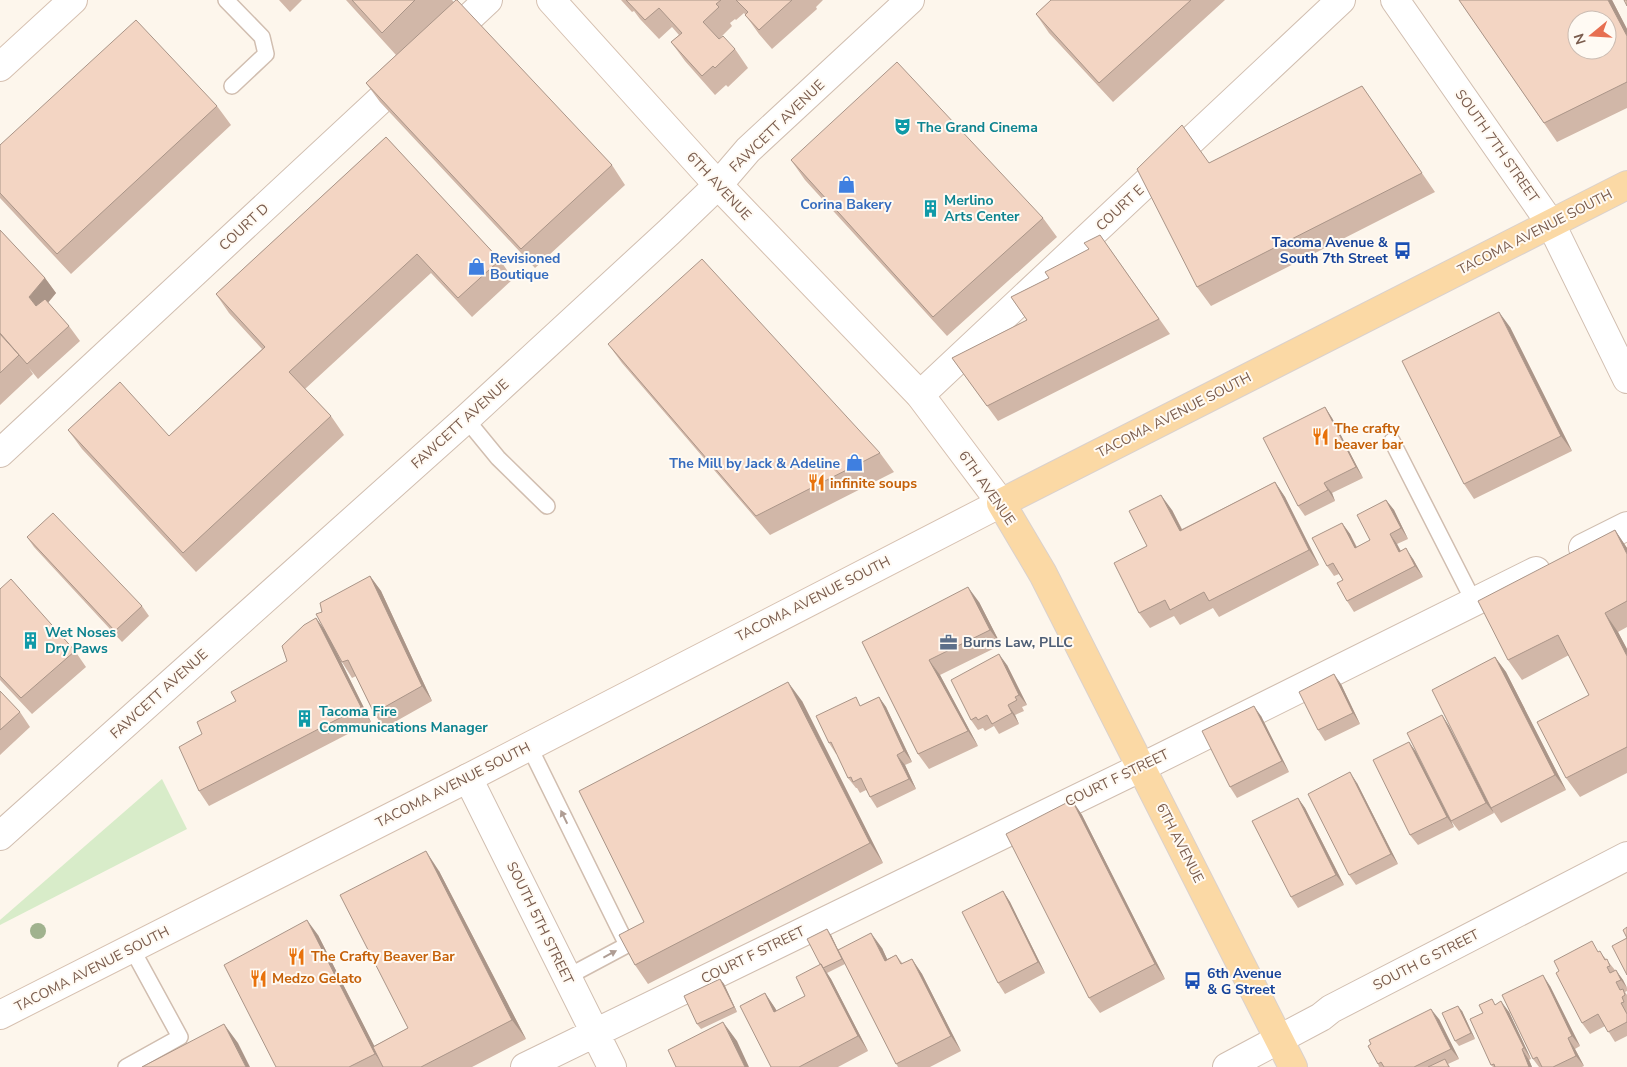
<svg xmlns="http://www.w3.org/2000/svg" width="1627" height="1067" font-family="'Nunito Sans',sans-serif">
	<rect width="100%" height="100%" fill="#fdf6ec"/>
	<path fill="#d8ecc9" d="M162 779 187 829 0 925V920Z"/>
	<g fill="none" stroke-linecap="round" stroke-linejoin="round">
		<defs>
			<path id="lane" d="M226 0 262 37 266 54 232 86
				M466 419 498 458 547 506
				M1392 441 1474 602
				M529 746 627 945 567 977
				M126 1067 180 1037 132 949"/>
			<path id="street" d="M1395 0 1551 224 1627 379
				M444 41 488 0
				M920 395 1341 0
				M0 453 407 75
				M1583 548 1627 526
				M468 778 612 1067
				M0 836 466 419 669 232 718 185 748 150 910 0
				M525 1067 1142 767 1536 571
				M1227 1067 1321 1017 1331 1009 1627 856"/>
			<path id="secondary" d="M0 67 73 0
				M0 1015 468 778 1001 503 920 395 718 185 551 0"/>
			<path id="primary" d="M1293 1067 1043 574 1001 503 1627 185"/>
		</defs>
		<use href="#lane" stroke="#d1beb0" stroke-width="18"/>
		<use href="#street" stroke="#d1beb0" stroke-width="30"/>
		<use href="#secondary" stroke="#d6c0b0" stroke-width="30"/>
		<use href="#primary" stroke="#dad1cd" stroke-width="30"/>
		<use href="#lane" stroke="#fff" stroke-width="15"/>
		<use href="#street" stroke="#fff" stroke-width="28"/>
		<use href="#secondary" stroke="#fff" stroke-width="28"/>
		<use href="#primary" stroke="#fbd9a5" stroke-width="28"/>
	</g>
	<circle fill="#a0b28e" cx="38" cy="931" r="8"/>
	<path fill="#d1b7a8" d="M279 0H302L290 12Z
		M346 0H452L612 165 625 185 535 268 380 102 366 83 396 55Z
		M621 0H823L816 7 817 9 772 49 759 34 744 13 736 20 735 19 730 23 732 26 719 39 735 49 748 68 728 87 726 85 715 95 685 61 671 42 679 35 672 27 659 39 640 19 634 11 632 12Z
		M1051 0H1225L1113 102 1049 33 1036 14Z
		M1459 0H1612L1627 29V108L1557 142Z
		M1362 86 1435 192 1211 306 1197 287 1209 163Z
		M217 106 231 125 71 274 0 198V145Z
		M386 137 500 260 513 279 472 317 431 273 305 389 331 416 344 435 196 572 82 449 68 430 169 436 262 349 229 313 216 294Z
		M791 160 1043 218 1057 237 947 336 805 180Z
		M0 230 45 278 56 293 48 303 69 326 80 341 38 379 29 368 33 374 0 405Z
		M1100 235 1170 334 998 421 952 358 1027 320 1011 297 1049 278 1089 249Z
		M1510 327 1572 451 1474 499 1464 484Z
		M608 344 880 453 894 472 770 535 622 363Z
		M1325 407 1332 418 1363 478 1332 493 1335 501 1305 516 1298 506Z
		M1275 482 1285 497 1319 565 1219 617 1213 608 1180 625 1174 616 1150 628 1139 613 1147 546 1172 510 1182 529Z
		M1386 500 1394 510 1408 539 1397 544 1401 551 1413 559 1423 577 1354 612 1347 601 1343 580 1339 574 1334 576 1327 566 1342 523 1350 534 1357 547 1370 540Z
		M1615 530 1627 548V627L1618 632 1627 649V773L1580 797 1566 778 1589 695 1569 655 1522 680 1508 660Z
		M27 537 142 606 149 616 122 642 34 547Z
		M370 576 381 591 432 701 384 728 374 713 356 676 352 678 337 654 371 722 209 806 199 791 202 734 236 701 287 661 316 618 324 629 322 612Z
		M0 589 75 651 86 667 32 714 0 680Z
		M979 602 1001 645 940 675 978 746 929 769 918 754 862 642Z
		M1495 657 1506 672 1566 790 1501 823 1491 808Z
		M1007 665 1027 705 1022 707 1024 711 1015 715 1019 724 999 734 994 726 985 731 983 728 978 730 971 720Z
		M1341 684 1360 724 1325 741 1318 730Z
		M0 691 20 712 30 727 0 755Z
		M879 697 886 707 912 762 905 765 916 789 877 808 870 797 866 790 860 793 857 788H856L848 778 837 753 836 754 829 743 862 705Z
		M802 701 883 863 648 984 635 965 644 922Z
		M1442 715 1449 726 1494 813 1459 831 1451 821Z
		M1261 716 1289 772 1237 798 1230 787Z
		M1409 742 1416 752 1454 827 1418 845 1410 835Z
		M1357 783 1398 864 1356 885 1349 875Z
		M1298 798 1305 808 1344 885 1298 908 1291 897Z
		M1072 800 1082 815 1165 979 1100 1013 1089 998Z
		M439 871 526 1039 472 1067H276L318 935 374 1046 408 1028Z
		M1003 891 1010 902 1045 973 1005 994 998 983Z
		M831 935 838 950 882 948 887 959 896 955 903 964 912 959 922 974 961 1051 930 1067H898L845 964 827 973 831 979 868 1051 838 1067H771L765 993 777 1011 805 996 820 964Z
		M1599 951 1606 959 1623 980 1627 988V991L1625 992 1627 995V1036L1615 1042 1605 1026 1590 1034 1582 1023Z
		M720 979 724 984 737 1012 701 1029 697 1024Z
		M1550 986 1580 1046 1575 1049 1584 1066 1582 1067H1539L1533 1059Z
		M1496 1004 1509 1012 1531 1059 1529 1060 1532 1067H1493L1491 1065 1483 1013Z
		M1462 1011 1475 1039 1459 1046 1455 1041Z
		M1439 1019 1459 1059 1448 1064 1450 1067H1379L1378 1064Z"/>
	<path fill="#aa9588" d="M1608 0H1612L1627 29V36Z
		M45 278 56 293 40 312 29 297Z
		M1499 312 1510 327 1572 451 1561 436Z
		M1325 407 1332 418 1363 478 1356 467Z
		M1275 482 1285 497 1319 565 1309 550Z
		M1324 483 1332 493 1335 501 1328 490Z
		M1161 495 1172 510 1190 546 1180 531Z
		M1386 500 1394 510 1408 539 1401 528Z
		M1342 523 1350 534 1362 559 1355 548Z
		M1615 530 1627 548V554Z
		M1390 534 1397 544 1406 562 1399 552Z
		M1406 548 1413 559 1423 577 1415 566Z
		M370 576 381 591 432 701 422 686Z
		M968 587 979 602 1001 645 990 630Z
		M1605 613 1618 632 1627 649V656Z
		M316 618 327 633 371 722 361 707Z
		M999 654 1007 665 1027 705 1019 695Z
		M1495 657 1506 672 1566 790 1555 775Z
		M929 660 940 675 978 746 968 731Z
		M1334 674 1341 684 1360 724 1353 713Z
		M788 682 802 701 883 863 870 843Z
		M879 697 886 707 912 762 904 751Z
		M1008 705 1015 715 1019 724 1012 713Z
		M1254 706 1261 716 1289 772 1282 761Z
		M1442 715 1449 726 1494 813 1486 803Z
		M1409 742 1416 752 1454 827 1447 817Z
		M897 755 905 765 916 789 909 779Z
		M1350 772 1357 783 1398 864 1391 854Z
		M1298 798 1305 808 1344 885 1336 875Z
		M1072 800 1082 815 1165 979 1155 964Z
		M426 851 439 871 526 1039 512 1020Z
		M1003 891 1010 902 1045 973 1038 962Z
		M307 920 318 935 385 1067 375 1054Z
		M827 929 831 935 845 964 842 959Z
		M871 933 882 948 895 976 885 961Z
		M912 959 922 974 961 1051 951 1036Z
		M821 964 831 979 868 1051 858 1036Z
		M1616 970 1623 980 1627 988 1621 980Z
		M1543 975 1550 986 1580 1046 1572 1036Z
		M720 979 724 984 737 1012 734 1007Z
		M765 993 775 1008 785 1027 774 1012Z
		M1501 1001 1509 1012 1531 1059 1524 1048Z
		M1458 1006 1462 1011 1475 1039 1471 1033Z
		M1431 1009 1439 1019 1459 1059 1451 1049Z
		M723 1022 737 1041 749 1067H745Z
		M224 1024 238 1043 250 1067H246Z
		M1568 1038 1575 1049 1584 1066 1576 1056Z
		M1522 1049 1529 1060 1532 1067H1529Z"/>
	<path fill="#f3d5c3" stroke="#aa9588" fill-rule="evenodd" d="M352 0H415L382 33Z
		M456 0H457L612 165 521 249 366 83Z
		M626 0H721L716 4 719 7 703 22 719 39 723 36 735 49 715 68 713 66 702 76 671 42 682 33 659 8 645 20Z
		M736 0H792L759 30 745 15 748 12Z
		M1051 0H1191L1099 83 1036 14Z
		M1459 0H1608L1627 36V82L1544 123ZM1577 20H1607V50H1577Z
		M1624 0H1627V6Z
		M136 20 217 106 57 254 0 193V145Z
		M897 62 1043 218 933 317 791 160Z
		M1362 86 1422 173 1197 287 1137 169 1182 125 1209 163Z
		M386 137 500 260 458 298 417 254 289 372 331 416 183 553 68 430 120 382 169 436 265 347 216 294Z
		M0 230 45 278 29 297 36 306 45 299 69 326 27 364 0 333Z
		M1100 235 1159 319 987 406 952 358 1027 320 1011 297 1049 278 1045 272 1089 249 1084 243Z
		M702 259 880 453 756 516 608 344Z
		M1499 312 1561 436 1464 484 1402 361Z
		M0 334 19 355 0 373Z
		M1325 407 1356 467 1324 483 1328 490 1298 506 1263 438Z
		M1275 482 1309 550 1209 601 1204 592 1170 610 1165 600 1139 613 1114 563 1147 546 1129 511 1161 495 1180 531Z
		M1386 500 1401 528 1390 534 1399 552 1406 548 1415 566 1347 601 1337 583 1343 580 1333 563 1327 566 1312 538 1342 523 1355 548 1370 540 1357 515Z
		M53 513 142 606 115 631 27 537Z
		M1615 530 1627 554V601L1605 613 1627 656V747L1566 778 1537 722 1589 695 1558 635 1508 660 1478 601Z
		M370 576 422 686 374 713 348 660 342 662 316 614 322 612 320 603Z
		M11 579 75 651 21 698 0 676V589Z
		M968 587 990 630 929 660 968 731 918 754 862 642Z
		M316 618 361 707 199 791 179 747 202 734 197 722 236 701 231 692 287 661 282 646 304 625Z
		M999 654 1019 695 1015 697 1017 700 1008 705 1012 713 992 724 987 715 978 720 976 717 971 720 951 680Z
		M1495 657 1555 775 1491 808 1432 690Z
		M1334 674 1353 713 1318 730 1299 692Z
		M788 682 870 843 635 965 619 935 644 922 579 791Z
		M0 691 20 712 0 730Z
		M856 697 860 706 879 697 904 751 897 755 909 779 870 797 861 778 853 782 851 777 848 778 831 742 829 743 816 716Z
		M1254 706 1282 761 1230 787 1202 731Z
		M1442 715 1486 803 1451 821 1407 733Z
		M1409 742 1447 817 1410 835 1373 760Z
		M1350 772 1391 854 1349 875 1308 794Z
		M1298 798 1336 875 1291 897 1252 821Z
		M1072 800 1155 964 1089 998 1006 834Z
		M426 851 512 1020 421 1067H383L373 1047 408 1028 340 895Z
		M1003 891 1038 962 998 983 962 912Z
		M307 920 375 1054 349 1067H276L224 965Z
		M1627 927V975L1612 946 1627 938 1623 930Z
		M827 929 842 959 823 968 821 964H820L807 939Z
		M871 933 885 961 896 955 901 964 912 959 951 1036 896 1064 838 950Z
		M1592 941 1598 952 1600 951 1605 960 1607 959 1610 966 1607 967 1610 973 1616 970 1621 980 1616 982 1620 990 1623 989 1625 995 1622 997 1624 1002 1621 1003 1627 1014V1022L1608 1032 1598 1014 1582 1023 1556 973 1559 971 1554 961Z
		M821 964 858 1036 799 1067H771L740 1006 765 993 774 1012 805 996 796 977Z
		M1543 975 1572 1036 1568 1038 1576 1056 1553 1067H1542L1537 1057 1533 1059 1502 995Z
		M720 979 734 1007 697 1024 684 996Z
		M1492 999 1495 1005 1501 1001 1524 1048 1522 1049 1529 1067H1495L1494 1064 1491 1065 1470 1019 1483 1013 1479 1005Z
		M1458 1006 1471 1033 1455 1041 1442 1013Z
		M1431 1009 1451 1049 1414 1067H1384L1381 1062 1378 1064 1368 1046 1371 1044 1369 1040Z
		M723 1022 745 1067H676L668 1050Z
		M224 1024 246 1067H142Z
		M1445 1059 1449 1067H1428Z"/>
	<defs><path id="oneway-solid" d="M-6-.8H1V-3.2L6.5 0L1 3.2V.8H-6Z" transform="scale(1.25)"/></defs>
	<g fill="#af9d94">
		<use href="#oneway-solid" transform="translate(564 817) rotate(-116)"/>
		<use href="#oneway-solid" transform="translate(610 954) rotate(-28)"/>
	</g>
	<defs>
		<symbol id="theatre-bare" viewBox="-9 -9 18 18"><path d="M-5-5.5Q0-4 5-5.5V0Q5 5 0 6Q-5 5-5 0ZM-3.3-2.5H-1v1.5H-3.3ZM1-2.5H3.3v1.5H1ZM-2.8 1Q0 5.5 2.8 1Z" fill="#0f9aa8" stroke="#fffaf3" stroke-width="2.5" paint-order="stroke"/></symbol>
		<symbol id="shop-bare" viewBox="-9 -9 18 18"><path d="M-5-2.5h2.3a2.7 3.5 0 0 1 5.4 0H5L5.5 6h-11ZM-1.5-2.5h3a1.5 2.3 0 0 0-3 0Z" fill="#3f7fe0" stroke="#fffaf3" stroke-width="2.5" paint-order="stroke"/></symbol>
		<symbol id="building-bare" viewBox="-9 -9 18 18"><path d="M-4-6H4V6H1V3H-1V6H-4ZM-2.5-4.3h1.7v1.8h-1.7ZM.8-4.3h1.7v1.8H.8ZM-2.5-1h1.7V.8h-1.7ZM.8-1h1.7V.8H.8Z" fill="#0f9aa8" stroke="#fffaf3" stroke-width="2.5" paint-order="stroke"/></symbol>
		<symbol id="bus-bare" viewBox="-9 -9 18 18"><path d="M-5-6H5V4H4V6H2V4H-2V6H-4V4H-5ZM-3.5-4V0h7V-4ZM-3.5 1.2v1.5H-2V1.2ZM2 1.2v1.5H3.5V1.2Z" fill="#1a4fb4" stroke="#fffaf3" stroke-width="2.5" paint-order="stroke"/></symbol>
		<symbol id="restaurant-bare" viewBox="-9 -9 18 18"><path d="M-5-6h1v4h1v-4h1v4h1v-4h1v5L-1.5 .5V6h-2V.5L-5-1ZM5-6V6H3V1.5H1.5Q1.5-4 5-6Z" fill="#e8710a" stroke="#fffaf3" stroke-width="2.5" paint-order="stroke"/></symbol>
		<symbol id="office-bare" viewBox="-9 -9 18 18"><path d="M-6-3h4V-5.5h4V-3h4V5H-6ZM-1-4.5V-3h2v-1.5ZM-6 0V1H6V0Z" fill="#5c6f8a" stroke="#fffaf3" stroke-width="2.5" paint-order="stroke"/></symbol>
	</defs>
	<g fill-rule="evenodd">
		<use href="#theatre-bare" x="890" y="114" width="25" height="25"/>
		<use href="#shop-bare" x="834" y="172" width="25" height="25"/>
		<use href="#building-bare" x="918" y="196" width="25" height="25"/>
		<use href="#bus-bare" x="1390" y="238" width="25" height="25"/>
		<use href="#shop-bare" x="464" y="254" width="25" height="25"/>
		<use href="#restaurant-bare" x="1308" y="424" width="25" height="25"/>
		<use href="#shop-bare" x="842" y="450" width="25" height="25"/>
		<use href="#restaurant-bare" x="804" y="470" width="25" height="25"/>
		<use href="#building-bare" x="18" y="628" width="25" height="25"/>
		<use href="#office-bare" x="936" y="630" width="25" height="25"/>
		<use href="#building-bare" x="292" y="706" width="25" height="25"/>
		<use href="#restaurant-bare" x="284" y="944" width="25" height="25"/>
		<use href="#restaurant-bare" x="246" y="966" width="25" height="25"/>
		<use href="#bus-bare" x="1180" y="968" width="25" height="25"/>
	</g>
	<g text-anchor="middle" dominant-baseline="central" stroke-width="4" stroke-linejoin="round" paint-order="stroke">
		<g font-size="14" fill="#7a5c4d" stroke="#fffaf3">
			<text transform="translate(777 126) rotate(-44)">FAWCETT AVENUE</text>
			<text transform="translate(1497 146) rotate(55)">SOUTH 7TH STREET</text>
			<text transform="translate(719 186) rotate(47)">6TH AVENUE</text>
			<text transform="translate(1120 208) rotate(-43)">COURT E</text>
			<text transform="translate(244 227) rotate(-43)">COURT D</text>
			<text transform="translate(1535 232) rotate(-27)">TACOMA AVENUE SOUTH</text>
			<text transform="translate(1174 415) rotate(-27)">TACOMA AVENUE SOUTH</text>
			<text transform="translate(460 424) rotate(-42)">FAWCETT AVENUE</text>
			<text transform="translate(987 488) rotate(55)">6TH AVENUE</text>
			<text transform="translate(813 599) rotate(-27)">TACOMA AVENUE SOUTH</text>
			<text transform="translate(159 694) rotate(-42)">FAWCETT AVENUE</text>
			<text transform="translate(1117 778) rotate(-26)">COURT F STREET</text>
			<text transform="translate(453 785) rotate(-27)">TACOMA AVENUE SOUTH</text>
			<text transform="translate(1180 843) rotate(63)">6TH AVENUE</text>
			<text transform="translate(540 923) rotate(64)">SOUTH 5TH STREET</text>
			<text transform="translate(753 955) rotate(-26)">COURT F STREET</text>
			<text transform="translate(1426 960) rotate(-27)">SOUTH G STREET</text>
			<text transform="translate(92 969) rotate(-27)">TACOMA AVENUE SOUTH</text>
		</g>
		<g font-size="14" font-weight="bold" fill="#0d838f" stroke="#fffaf3" text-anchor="start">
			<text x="917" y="127">The Grand Cinema</text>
			<text x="944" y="200">Merlino<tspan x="944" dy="16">Arts Center</tspan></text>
			<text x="45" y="632">Wet Noses<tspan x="45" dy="16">Dry Paws</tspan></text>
			<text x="319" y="711">Tacoma Fire<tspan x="319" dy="16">Communications Manager</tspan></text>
		</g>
		<g font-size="14" font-weight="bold" fill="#366cbe" stroke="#fffaf3">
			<text x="846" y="204">Corina Bakery</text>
			<text x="490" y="258" text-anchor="start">Revisioned<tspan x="490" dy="16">Boutique</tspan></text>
			<text x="840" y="463" text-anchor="end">The Mill by Jack &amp; Adeline</text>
		</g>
		<g font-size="14" font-weight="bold" fill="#164399" stroke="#fffaf3" text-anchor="end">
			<text x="1388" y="242">Tacoma Avenue &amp;<tspan x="1388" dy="16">South 7th Street</tspan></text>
			<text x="1207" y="973" text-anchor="start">6th Avenue<tspan x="1207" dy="16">&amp; G Street</tspan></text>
		</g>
		<g font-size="14" font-weight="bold" fill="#c56008" stroke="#fffaf3" text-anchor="start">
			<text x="1334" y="428">The crafty<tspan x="1334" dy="16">beaver bar</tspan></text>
			<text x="830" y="483">infinite soups</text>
			<text x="311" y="956">The Crafty Beaver Bar</text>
			<text x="272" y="978">Medzo Gelato</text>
		</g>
		<g font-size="14" font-weight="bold" fill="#4e5e75" stroke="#fffaf3" text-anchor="start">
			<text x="963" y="642">Burns Law, PLLC</text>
		</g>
	</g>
	<g transform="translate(1592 35) rotate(252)"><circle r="24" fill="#fffaf3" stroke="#cabbb1"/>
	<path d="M0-4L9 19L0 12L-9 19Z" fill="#e76f51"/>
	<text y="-8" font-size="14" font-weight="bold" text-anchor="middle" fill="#7a5c4d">N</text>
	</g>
</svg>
